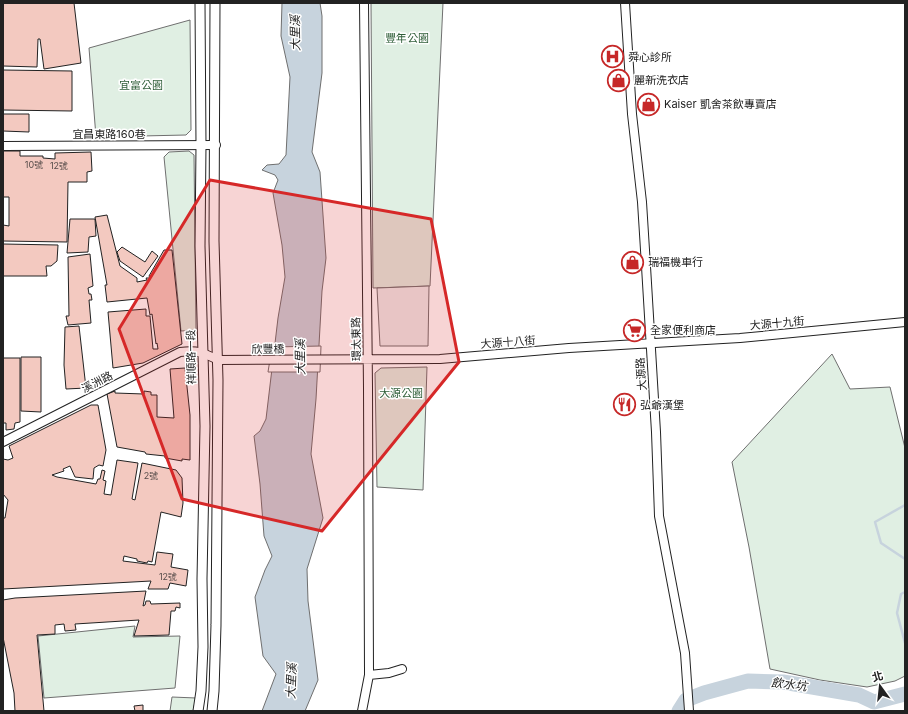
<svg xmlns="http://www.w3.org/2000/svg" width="908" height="714" font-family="Inter,'Noto Sans TC',sans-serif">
	<rect width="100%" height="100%" fill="#fff"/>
	<path fill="#e0efe3" stroke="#6f6f6f" d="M371 3H443L430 286 373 288Z
		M190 20 191 130 186 135 96 137 89 48Z
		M189 151 194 155 196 330 181 331 164 157 169 152Z
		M832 354 850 389 890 387 905 448V676L895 681 867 687 820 680 770 669 749 547 732 462Z
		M427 367 423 490 377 487 375 373 381 368Z
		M135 626 133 637 180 636 175 688 44 698 38 636Z
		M172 697 196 698 193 711H170Z"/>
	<path fill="#ededed" stroke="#6f6f6f" d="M429 286 428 346H380L377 288Z"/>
	<path fill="#c7d3dd" stroke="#6f6f6f" d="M282 3H320L322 16V73L312 152 320 172 326 258 322 291 316 399 311 454 323 518 307 569 308 601 318 680 305 711H262L276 674 263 656 255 597 265 570 272 556 264 536 260 484 254 436 260 431 266 419 278 318 285 277 282 245 273 193 278 180 275 175 262 170 267 165 279 164 286 155 290 77 281 36Z"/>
	<path fill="#fff" stroke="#6f6f6f" d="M321 346 320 372H268L272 347Z"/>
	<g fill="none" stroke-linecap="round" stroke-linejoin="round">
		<path stroke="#c7d3dd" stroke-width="2.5" d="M905 505 875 522 881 543 905 559
			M905 592 901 594 897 613 905 643"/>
		<path stroke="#c7d3dd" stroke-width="15" d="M679 711 686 700 704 693 748 681 783 682 859 695 874 702 905 694"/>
	</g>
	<path fill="#f3c9c0" stroke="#222" d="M3 3H74L81 63 44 69 40 39H38L37 67 3 66Z
		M3 70 72 71V111L3 110Z
		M3 114H29V132L3 131Z
		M3 151H20V156H43V158L55 159V153L91 152 92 171 87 172V182H68L67 242 3 241V225L9 226V197H3Z
		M107 215 120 266 137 278V282L147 280 146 278H150L149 276 164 250H172L182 344 143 363 113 368 108 312 146 309V316H150L153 349H158L157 343 156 344 152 314 150 315 147 298 107 302 105 285H107L95 217Z
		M70 219H95L96 236 89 237 88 252 67 253Z
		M3 244 58 245 57 261 51 266H46L47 276H3Z
		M122 247 145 262 152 251 158 256 143 277 120 261 117 252Z
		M90 254 93 286 88 288 89 294H91L92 300H89L91 323 68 325 66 316H69L68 257Z
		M79 326 86 388 66 389 64 365 65 327Z
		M21 357H41V412L21 411Z
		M3 358H20V422L15 423 14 429 6 430V423H3Z
		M185 368 190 415V460L182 459V461L165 458V456L146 454 145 452 117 447 107 394 115 391V393L144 394V391L151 392V395H157V417L174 418 170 369Z
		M91 405H98L106 450 103 466 99 465 94 468 93 479 75 477 70 466 63 469 64 471 52 475 57 477 96 484 98 479H100L102 470 105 471 103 480 106 481 104 494 111 495 117 460 138 463 132 499 135 500 142 463 176 470 182 478 183 503 181 517 161 512 152 562 148 561 147 563 137 561V559L124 556 123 561 155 565 157 552 173 554 171 567 188 570 186 586 170 583 168 589H148L151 581 3 589V518H5L8 500 3 494V459L8 460 13 458 9 446Z
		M146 591 143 606 145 605 146 601H150L151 604 180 603V608L176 607 175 611H171L169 635 134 636 139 620 75 624 76 630 65 631 64 624 55 625V634L37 635 44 711H15L14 693 3 637V600L15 598Z
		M143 705V711H135L134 706Z"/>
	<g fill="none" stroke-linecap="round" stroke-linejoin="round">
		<defs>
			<path id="minor" d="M364 3 368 387 369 675 389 673 402 669
				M625 3 632 114 642 202 645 250 656 432 659 516 685 653 689 711
				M3 146 216 145
				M3 442 180 352C198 350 202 352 218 360L440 359 569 348 740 338 905 322
				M362 711 369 675"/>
			<path id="tertiary" d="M198 711 201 691 203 647 202 579 205 426 200 246 201 145 200 3
				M212 711 214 691 216 625 218 380 214 241 215 3"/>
		</defs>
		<use href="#minor" stroke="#222" stroke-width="10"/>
		<use href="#tertiary" stroke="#222" stroke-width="11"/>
		<use href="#minor" stroke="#fff" stroke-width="8"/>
		<use href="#tertiary" stroke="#fff" stroke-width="9"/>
	</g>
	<path fill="#d62828" fill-opacity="0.2" stroke="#d62828" stroke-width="3" stroke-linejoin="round" d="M210 180 431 219 459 362 322 531 182 499 119 329Z"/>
	<defs>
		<symbol id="hospital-ring" viewBox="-11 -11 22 22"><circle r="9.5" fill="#fff" stroke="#c62828" stroke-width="1.5"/><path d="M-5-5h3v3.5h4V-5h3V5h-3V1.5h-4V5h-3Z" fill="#c62828"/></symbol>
		<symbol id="shop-ring" viewBox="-11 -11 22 22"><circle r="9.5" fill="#fff" stroke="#c62828" stroke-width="1.5"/><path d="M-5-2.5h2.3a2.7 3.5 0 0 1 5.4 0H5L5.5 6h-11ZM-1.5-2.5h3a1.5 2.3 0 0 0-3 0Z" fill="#c62828"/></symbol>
		<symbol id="supermarket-ring" viewBox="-11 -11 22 22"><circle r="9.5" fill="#fff" stroke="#c62828" stroke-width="1.5"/><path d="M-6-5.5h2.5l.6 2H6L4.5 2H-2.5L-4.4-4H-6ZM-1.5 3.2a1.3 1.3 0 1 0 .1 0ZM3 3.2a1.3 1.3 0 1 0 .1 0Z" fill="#c62828"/></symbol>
		<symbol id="restaurant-ring" viewBox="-11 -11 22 22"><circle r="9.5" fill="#fff" stroke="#c62828" stroke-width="1.5"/><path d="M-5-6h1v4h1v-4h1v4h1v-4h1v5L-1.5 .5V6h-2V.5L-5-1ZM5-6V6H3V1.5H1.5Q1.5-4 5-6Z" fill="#c62828"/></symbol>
	</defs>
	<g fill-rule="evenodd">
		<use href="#hospital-ring" x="600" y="44" width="25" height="25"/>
		<use href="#shop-ring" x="606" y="68" width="25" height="25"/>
		<use href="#shop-ring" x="636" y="92" width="25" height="25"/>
		<use href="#shop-ring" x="620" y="250" width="25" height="25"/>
		<use href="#supermarket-ring" x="622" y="318" width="25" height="25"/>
		<use href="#restaurant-ring" x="612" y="392" width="25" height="25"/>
	</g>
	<g text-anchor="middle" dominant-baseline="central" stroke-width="3" stroke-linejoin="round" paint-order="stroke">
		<g font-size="9" fill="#564c4a">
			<text x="34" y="164">10號</text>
			<text x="59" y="165">12號</text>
			<text x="151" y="475">2號</text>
			<text x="168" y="576">12號</text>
		</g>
		<g font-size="11" fill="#2f5e38" stroke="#fff">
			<text x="407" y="38">豐年公園</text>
			<text x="141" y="85">宜富公園</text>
			<text x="401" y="393">大源公園</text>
		</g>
		<g font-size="11" fill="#222" stroke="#fff" text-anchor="start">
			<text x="628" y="57">舜心診所</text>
			<text x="634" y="80">麗新洗衣店</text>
			<text x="664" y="104">Kaiser 凱舍茶飲專賣店</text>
			<text x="648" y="262">瑞福機車行</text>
			<text x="650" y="330">全家便利商店</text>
			<text x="640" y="405">弘爺漢堡</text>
		</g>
		<g font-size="11" fill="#222" stroke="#fff">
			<text x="109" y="134">宜昌東路160巷</text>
			<text transform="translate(777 323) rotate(-5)">大源十九街</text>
			<text transform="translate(356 339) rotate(-91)">環太東路</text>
			<text transform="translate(508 342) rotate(-4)">大源十八街</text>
			<text transform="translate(268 349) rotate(-1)">欣豐橋</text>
			<text transform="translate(191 357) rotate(-91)">祥順路一段</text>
			<text transform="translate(641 374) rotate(-94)">大源路</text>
			<text transform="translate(97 382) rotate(-27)">溪洲路</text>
		</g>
		<g font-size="12" font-style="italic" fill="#222" stroke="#fff">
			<text transform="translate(295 33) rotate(-91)">大里溪</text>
			<text transform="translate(300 357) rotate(-91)">大里溪</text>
			<text transform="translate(291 681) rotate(-88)">大里溪</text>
			<text transform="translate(789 684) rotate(7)">飲水坑</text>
		</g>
	</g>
	<rect width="908" height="714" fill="none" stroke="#222222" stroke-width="8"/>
	<g transform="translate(880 686) rotate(345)" stroke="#ffffff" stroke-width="3" paint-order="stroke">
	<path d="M0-3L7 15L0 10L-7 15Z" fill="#222222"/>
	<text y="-6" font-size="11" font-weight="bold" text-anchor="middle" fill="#222222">北</text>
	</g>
</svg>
